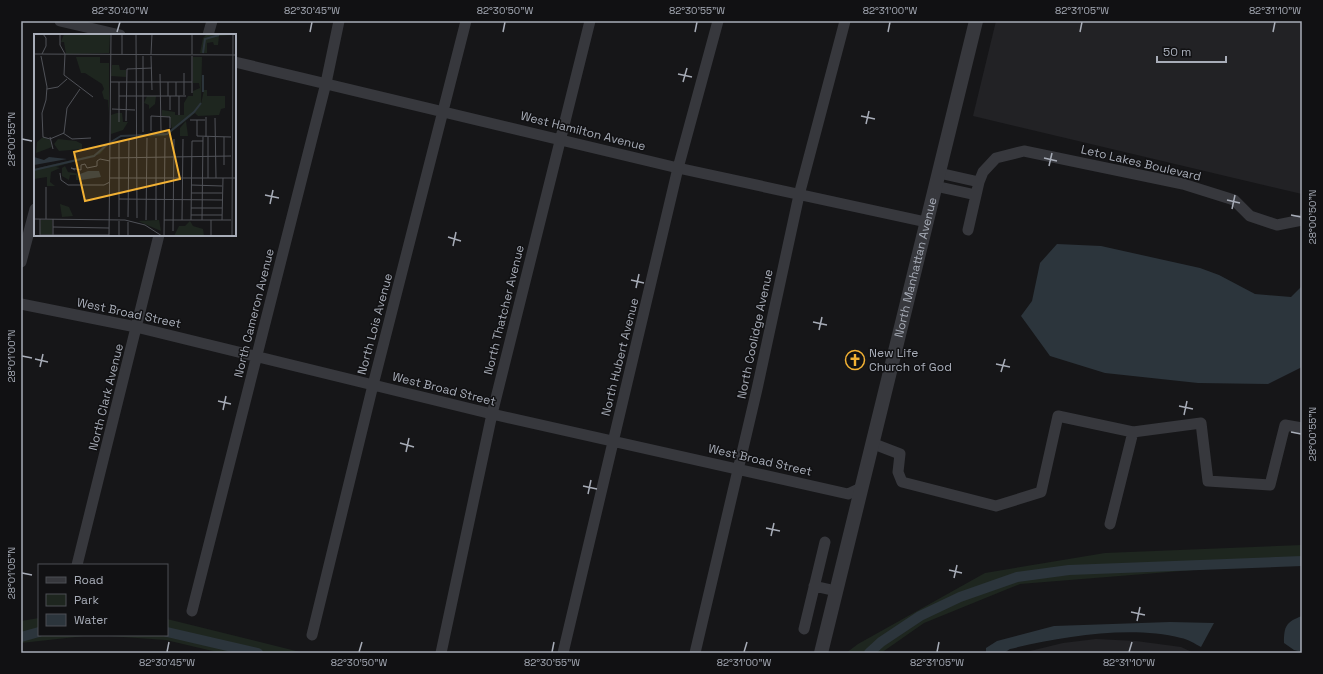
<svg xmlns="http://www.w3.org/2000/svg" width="1323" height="674" font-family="'Space Grotesk',sans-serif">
	<rect width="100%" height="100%" fill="#161618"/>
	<path fill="#222225" d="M996 21H1302V194L973 116Z
		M1096 639 1136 641 1181 647 1194 653H1022L1063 643Z"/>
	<path fill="#1e261f" d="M1302 545V565L1231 567 1020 584 924 623 881 653H846L858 644 985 573 1105 553Z
		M39 618V635H167V619L304 653H221L166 640 94 635 21 643V621Z"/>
	<path fill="#2c353c" d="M1057 244 1101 246 1200 268 1219 275 1255 294 1291 297 1302 286V367L1268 384 1198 383 1105 373 1050 356 1021 316 1032 301 1040 263Z
		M1302 616V652L1294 650 1284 643C1284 626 1286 622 1302 616Z
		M1170 622 1214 623 1201 647C1195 644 1188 639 1181 638 1129 625 1061 637 1010 649L1004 653H986V648L997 641 1054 626Z"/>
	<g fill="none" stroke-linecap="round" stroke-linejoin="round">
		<path stroke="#2c353c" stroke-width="10" d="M167 632 258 653
			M21 637 39 632
			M869 653 881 642 920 616 960 597 1017 577 1069 570 1302 561"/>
		<path stroke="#37383d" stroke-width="11" d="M60 21 120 35
			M208 35 212 21
			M235 62 678 168 926 222
			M939 173 979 182
			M935 186 976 195
			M968 230 979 182 983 172 996 158 1024 151 1183 184 1234 200 1250 216 1277 225 1302 220
			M21 262 35 209
			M21 304 136 327 492 414 848 494 861 488
			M874 444 900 454 898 472 902 482 996 506 1041 492 1058 416 1133 432 1201 423 1208 481 1270 485 1285 425 1302 428
			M1110 524 1133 432
			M77 565 159 235
			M814 586 836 591
			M192 611 326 83 339 21
			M804 629 825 542
			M312 635 373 385 466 21
			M441 653 492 414 590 21
			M563 653 678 168 718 21
			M695 653 757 389 799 195 845 21"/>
		<path stroke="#37383d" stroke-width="14" id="s1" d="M821 653 976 21"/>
	</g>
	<path fill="none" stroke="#a8adb8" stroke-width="1.5" d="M117 32 120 22M310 32 312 22M503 32 505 22M695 32 697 22M888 32 890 22M1080 32 1082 22M1273 32 1275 22M678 74 692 77M683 82 687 68M861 116 875 119M866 124 869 111M22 139 32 141M1044 158 1057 161M1049 166 1052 153M265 195 279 198M1227 200 1240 203M270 204 273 190M1232 209 1235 195M1291 215 1301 217M448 237 461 241M453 246 456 232M631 280 644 283M636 288 639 274M813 322 827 325M819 330 822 317M22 356 32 358M35 359 48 362M996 364 1010 367M40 367 43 354M1001 372 1005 359M218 401 231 404M1179 406 1193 409M223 410 226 396M1184 415 1187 401M1291 432 1301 434M400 443 414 447M406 452 409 438M583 486 597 489M588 494 591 480M766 528 780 531M771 536 774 523M949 570 962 573M22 573 32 575M954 578 957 565M1131 612 1145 615M1137 621 1140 607M167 652 169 642M359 652 362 642M552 652 554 642M744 652 747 642M937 652 939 642M1129 652 1132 642"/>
	<defs>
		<symbol id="church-ring" viewBox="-11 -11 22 22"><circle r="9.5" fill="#111113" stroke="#f2b134" stroke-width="1.5"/><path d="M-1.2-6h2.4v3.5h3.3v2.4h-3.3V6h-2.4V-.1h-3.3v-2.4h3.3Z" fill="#f2b134"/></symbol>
	</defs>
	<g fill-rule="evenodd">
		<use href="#church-ring" x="844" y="349" width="22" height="22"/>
	</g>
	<g text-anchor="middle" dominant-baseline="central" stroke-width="3" stroke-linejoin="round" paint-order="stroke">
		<g font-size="12" fill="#a8adb8" stroke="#111113">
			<text transform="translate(583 131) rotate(14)">West Hamilton Avenue</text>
			<text transform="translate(1141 163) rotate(13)">Leto Lakes Boulevard</text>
			<text stroke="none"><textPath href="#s1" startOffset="397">North Manhattan Avenue</textPath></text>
			<text transform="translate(504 310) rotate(-76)">North Thatcher Avenue</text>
			<text transform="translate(129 313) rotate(12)">West Broad Street</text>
			<text transform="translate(254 313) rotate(-76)">North Cameron Avenue</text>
			<text transform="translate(375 324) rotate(-75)">North Lois Avenue</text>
			<text transform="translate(755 334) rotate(-78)">North Coolidge Avenue</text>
			<text transform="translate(620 357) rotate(-76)">North Hubert Avenue</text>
			<text transform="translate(444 389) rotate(14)">West Broad Street</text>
			<text transform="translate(106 397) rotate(-76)">North Clark Avenue</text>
			<text transform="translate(760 460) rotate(13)">West Broad Street</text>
		</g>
		<g font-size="12" fill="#a8adb8" stroke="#111113" text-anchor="start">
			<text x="869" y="353">New Life<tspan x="869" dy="14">Church of God</tspan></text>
		</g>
	</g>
	<g transform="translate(34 34)">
		<rect width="202" height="202" fill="#161618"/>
		<path d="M30 0H76L75 19 32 20 30 8H27ZM173 0H196V1L185 2 184 11H180L179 8 173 9V19H166L169 4ZM42 23H66V29H75V80L74 66 70 65 68 58 70 55 68 50 51 39H47ZM159 23H168L167 70 170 56H173V62H191V74L187 75 185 81 164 82 161 79 135 100 131 102 104 103 129 101 138 96 136 83 128 82V76L141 78V81H150V69L154 62H159V57L166 54 165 49H159ZM78 31H85L86 36H92V43L77 42ZM113 62H122L121 70 115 75V71L110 69ZM83 79H88L89 88H94L89 96 77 100V81ZM152 87 154 102H146V94ZM9 103 16 106 18 113 2 119 3 108ZM24 105 42 107 48 110V115L25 117 20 110ZM76 108 66 120 22 133 26 134 17 138 16 148 21 152H13V143L0 145V135L63 120ZM31 132 34 138 46 140V146H42V141H36L35 146 28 142V134ZM26 170 35 173 39 182 28 183ZM7 186H18V201L6 200ZM125 186 127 197 104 187ZM156 187 159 192 169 195 170 202H140L145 192H151Z" fill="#1e261f"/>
		<path d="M0 123 10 126 15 123 33 125 0 131ZM54 137H65L67 143 47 146 46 140Z" fill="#2c353c"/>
		<path fill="none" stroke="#2c353c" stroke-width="2" d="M169 19 171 5 185 1M169 58V41M77 108 87 102 133 100 160 78 167 69M0 136 60 122 75 109"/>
		<path fill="none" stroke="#505258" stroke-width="1" d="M26 0V11L31 20 30 41 59 63M102 0 103 184M0 20 202 21M8 20 12 12V4L9 0M88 20V0M117 20 118 0M158 20V0M7 22 13 53 12 66 8 79 9 103 16 105 30 99 33 74 46 55M109 22V98M117 22 118 56M158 22V59M126 40 127 97M76 48H158M13 55 24 53 33 45M150 61V39M85 62H152M134 62V48M142 62V48M78 75 101 76M136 76V62M145 81V62M181 84 182 144M156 86H171M163 86V102L197 103M92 87 93 35 118 34M85 88V48M117 97V82L136 83V94M29 99 38 105 57 104M16 103 19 115M172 103V83M190 103V131M76 124 197 122M41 136 37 134 47 136V131L51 130 53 134 63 132V127L66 125 76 127M26 139 27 146 34 151H70L76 148M76 144H202M174 144V103M157 151 188 152M157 159H188M85 165 188 166M157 174H188M157 181H188M85 183V107M94 183 95 105M0 185 91 186 111 191 128 202M12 185V153M112 186 113 104M122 186V104M130 186H197M148 186 149 105M157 186 158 107H169M168 186 169 103M188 186 189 144M19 193 75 194M139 197 140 105M6 201H75M19 201V185M6 202V185M75 202 77 0M85 202V187M94 202V188M130 202 131 104M177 202V186M198 202 199 0"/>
		<path fill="#f2b134" fill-opacity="0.15" stroke="#f2b134" stroke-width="2" d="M135 96 146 145 51 167 40 118Z"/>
		<rect width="202" height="202" fill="none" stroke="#a8adb8" stroke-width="2"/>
	</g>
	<rect width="1323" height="674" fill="none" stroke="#111113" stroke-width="44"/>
	<rect x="38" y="564" width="130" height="72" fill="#111113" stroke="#4d4f55"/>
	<rect x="46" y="577" width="20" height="6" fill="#37383d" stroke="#4d4f55"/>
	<text x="74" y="584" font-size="12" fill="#a8adb8">Road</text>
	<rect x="46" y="594" width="20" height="12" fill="#1e261f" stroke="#4d4f55"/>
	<text x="74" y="604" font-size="12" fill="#a8adb8">Park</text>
	<rect x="46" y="614" width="20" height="12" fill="#2c353c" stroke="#4d4f55"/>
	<text x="74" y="624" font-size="12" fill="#a8adb8">Water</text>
	<path d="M1157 56v6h69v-6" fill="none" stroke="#a8adb8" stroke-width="2"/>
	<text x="1163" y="56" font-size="12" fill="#a8adb8" stroke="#111113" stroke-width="3" paint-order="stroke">50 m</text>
	<rect x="22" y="22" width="1279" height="630" fill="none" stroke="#a8adb8" stroke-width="1.5"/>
	<g font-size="10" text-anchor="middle" fill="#a8adb8">
		<text x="120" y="14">82°30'40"W</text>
		<text x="312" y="14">82°30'45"W</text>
		<text x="505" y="14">82°30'50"W</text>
		<text x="697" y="14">82°30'55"W</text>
		<text x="890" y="14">82°31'00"W</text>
		<text x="1082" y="14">82°31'05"W</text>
		<text x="1275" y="14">82°31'10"W</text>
		<text transform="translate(11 139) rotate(-90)" y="4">28°00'55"N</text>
		<text transform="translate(1312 217) rotate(-90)" y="4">28°00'50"N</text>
		<text transform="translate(11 356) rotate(-90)" y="4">28°01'00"N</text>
		<text transform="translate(1312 434) rotate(-90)" y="4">28°00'55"N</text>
		<text transform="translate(11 573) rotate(-90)" y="4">28°01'05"N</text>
		<text x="167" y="666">82°30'45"W</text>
		<text x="359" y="666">82°30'50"W</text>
		<text x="552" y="666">82°30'55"W</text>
		<text x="744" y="666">82°31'00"W</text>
		<text x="937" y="666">82°31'05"W</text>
		<text x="1129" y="666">82°31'10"W</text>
	</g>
</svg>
